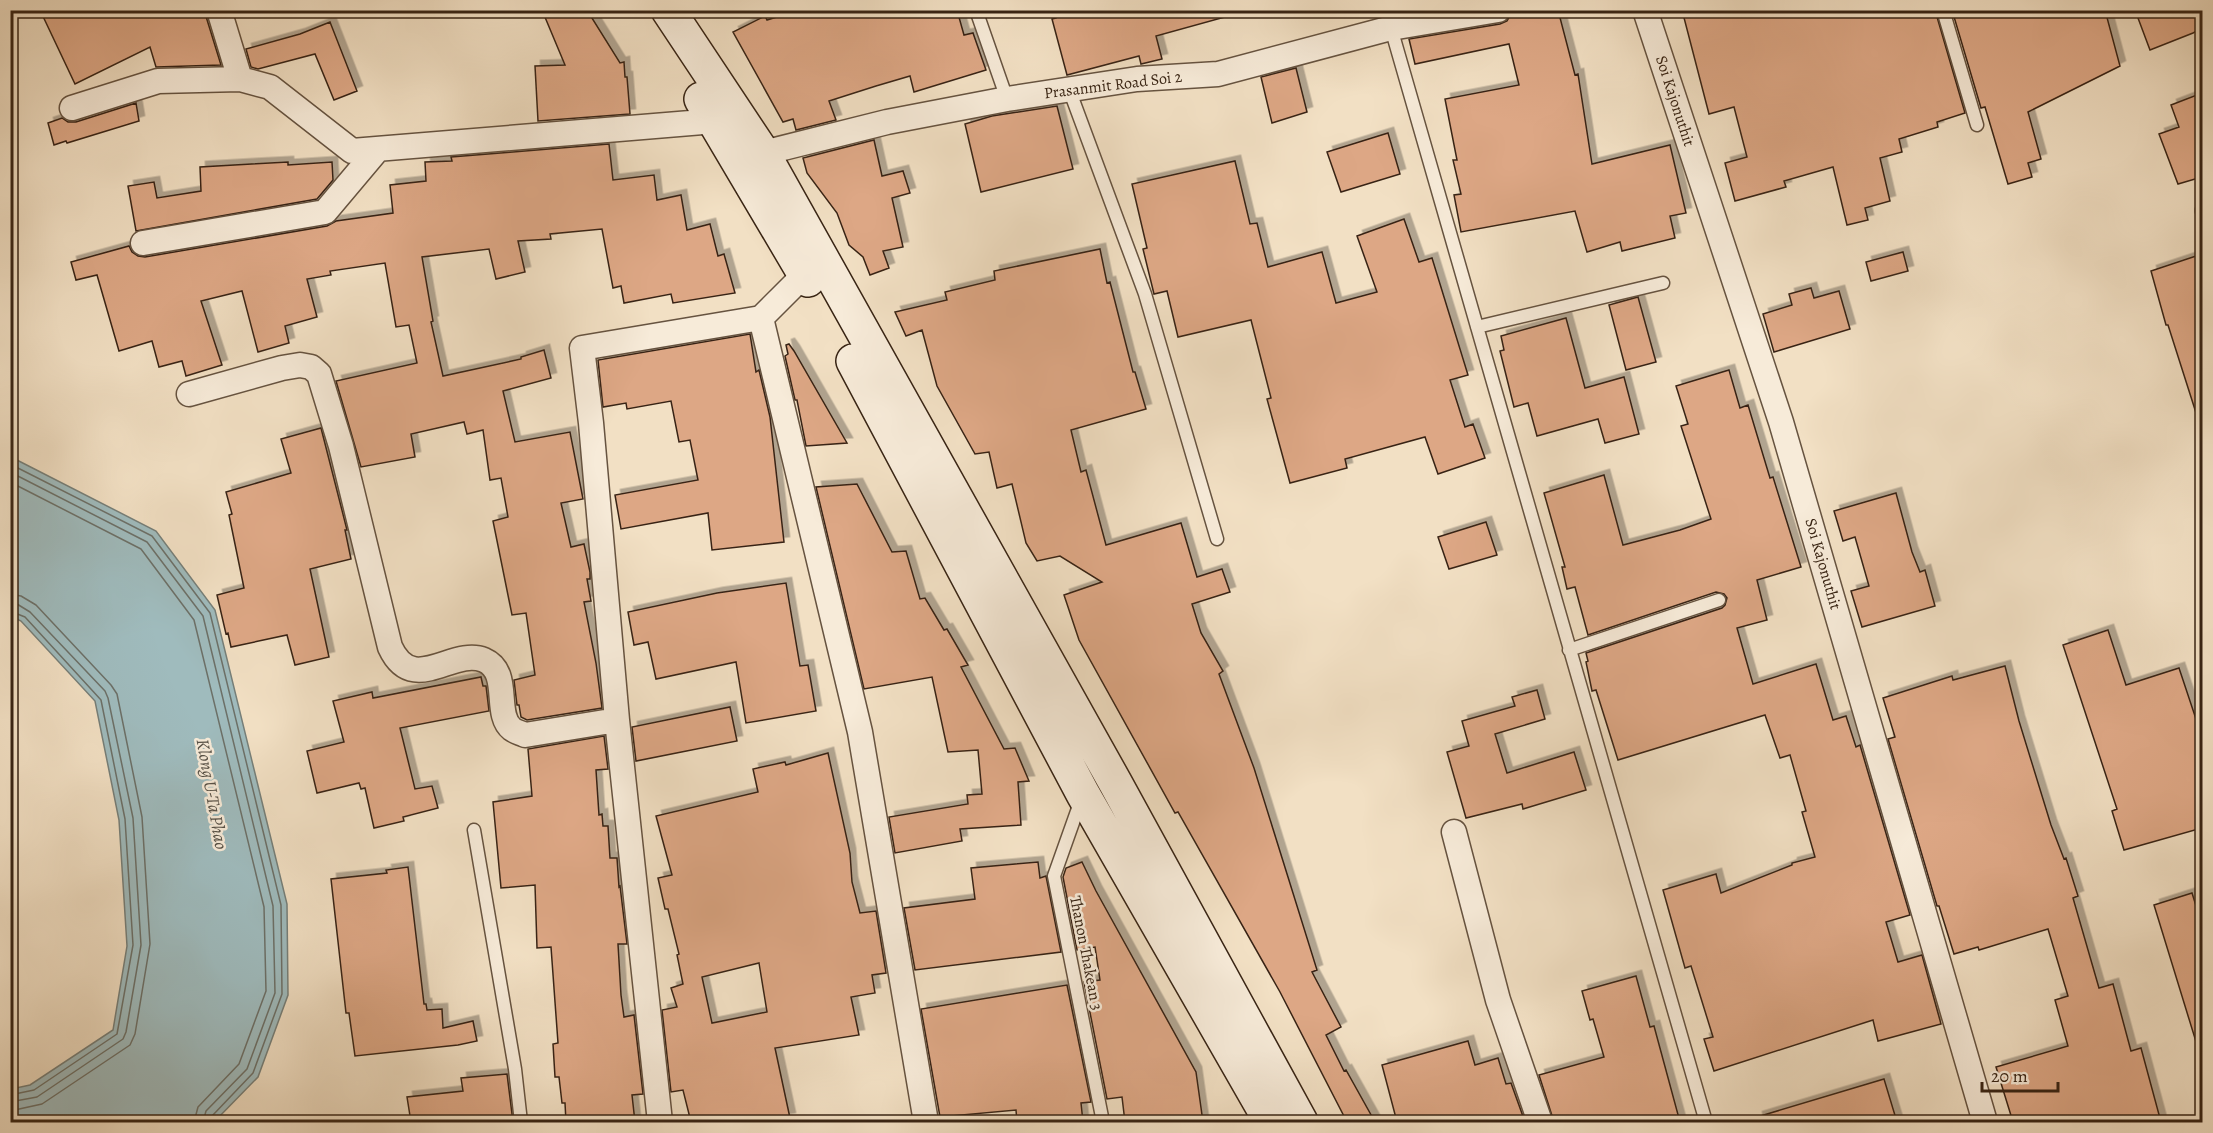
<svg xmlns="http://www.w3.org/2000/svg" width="2213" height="1133" font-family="Alegreya,serif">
	<defs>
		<filter id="shadow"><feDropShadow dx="5.5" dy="-5.5" stdDeviation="0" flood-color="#0004"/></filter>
	</defs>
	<rect width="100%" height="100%" fill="#f2e0c4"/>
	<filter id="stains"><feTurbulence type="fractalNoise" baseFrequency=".00333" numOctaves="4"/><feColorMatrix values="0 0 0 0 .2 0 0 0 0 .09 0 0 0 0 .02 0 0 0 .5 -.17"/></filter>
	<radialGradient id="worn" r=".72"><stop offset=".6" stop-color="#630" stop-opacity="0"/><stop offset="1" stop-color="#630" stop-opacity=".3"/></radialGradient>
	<path fill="#9fbbbd" stroke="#767f79" stroke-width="1.5" d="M11 457 156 531 215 610 287 904 288 995 258 1077 214 1122H11V1089L30 1085 113 1030 127 946 119 820 95 701 21 621 11 616Z"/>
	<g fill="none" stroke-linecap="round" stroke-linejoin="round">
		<path stroke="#6c7068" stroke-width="1.5" d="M10 464 152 536 210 613 281 905 282 994 253 1073 212 1116 210 1122
			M10 472 147 542 203 616 273 906 275 993 247 1069 206 1111 203 1122
			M10 482 141 549 194 620 264 907 266 991 239 1064 198 1107 194 1122
			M10 594 21 596 36 605 111 685 117 694 142 817 150 944 135 1034 130 1045 42 1104 10 1111
			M10 603 17 604 30 612 105 691 108 698 133 818 141 945 126 1032 123 1039 37 1097 10 1102
			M10 611 25 617 101 700 125 819 133 945 117 1034 34 1090 10 1095"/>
	</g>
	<path fill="#dda785" stroke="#382414" stroke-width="1.5" fill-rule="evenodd" filter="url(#shadow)" d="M40 10H204L221 65 156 67 150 47 75 84Z
		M542 10H587L620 63 624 62 625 77H627L630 114 538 121 535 66 565 65Z
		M799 10H957L964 35 973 33 986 70 914 92 910 76 876 86 829 101 836 120 796 130 793 119 783 122 733 32 765 16 767 20Z
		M1054 10H1224L1225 17 1156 36 1162 59 1141 64 1139 56 1067 75 1052 19 1056 18Z
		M1519 10H1558L1575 75 1578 74 1592 164 1670 145 1686 213 1670 216 1675 238 1622 251 1620 242 1587 252 1575 211 1461 232 1454 195 1461 194 1453 160H1457L1445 99 1519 85 1509 44 1415 64 1409 39 1500 24 1507 21 1512 12Z
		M1682 10H1935L1965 113 1937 122 1938 127 1899 139 1902 152 1880 158 1890 201 1865 208 1868 220 1847 225 1833 167 1784 181 1786 187 1735 201 1725 163 1747 157 1734 107 1709 114Z
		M1952 10H2105L2120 66 2028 112 2041 159 2028 163 2032 177 2008 184 1985 107 1981 108Z
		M2135 10H2202V27L2193 33 2150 50Z
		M330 22 357 91 334 100 315 54 258 69 251 67 246 49 300 34Z
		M1296 68 1307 112 1272 123 1261 77Z
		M2202 93V177L2178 184 2159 134 2179 127 2171 105Z
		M136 103 139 121 67 143 66 141 54 145 48 123 62 118 68 122H76Z
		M1057 106 1073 169 981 192 965 124 992 116Z
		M1388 133 1400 174 1341 192 1327 152Z
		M874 140 882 176 903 171 910 193 892 198 903 247 883 251 889 268 870 275 863 257 849 245 837 213 807 173 803 158Z
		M609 144 613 180 654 175 657 200 681 195 687 230 710 224 718 256 724 254 735 293 673 303 671 294 624 303 621 286 613 288 602 229 550 234 551 239 518 241 525 272 496 279 489 249 422 257 433 321 431 322 443 376 521 359V357L544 350 551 378 503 391 515 442 570 432 583 499 561 503 571 547 584 544 590 572V579H587L591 601 584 602 596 663 602 708 527 720 521 717 519 705H517L514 680 535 675 526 613 512 615 493 521 508 517 501 478 490 480 483 430 467 434 464 422 411 434 415 457 361 467 336 381 417 363 409 325 396 327 385 263 330 271 331 275 307 279 317 317 285 326 289 343 258 352 242 291 201 301 222 365 186 376 182 361 159 367 152 341 119 351 97 275 76 280 71 262 129 246 132 252 138 256 145 257 327 226 336 221 393 213 390 185 426 181 425 162 452 161 451 157Z
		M1235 161 1250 224 1257 223 1268 267 1322 252 1336 303 1377 292 1357 236 1404 219 1419 262 1432 258 1468 375 1450 380 1465 427 1473 424 1485 458 1438 474 1425 437 1345 459 1347 468 1290 483 1267 399 1271 398 1251 320 1178 337 1167 291 1154 294 1143 249 1147 248 1132 184Z
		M288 162V165L332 162 333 180 317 199 136 231 128 186 154 182 157 198 201 191 200 167Z
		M1100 249 1107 283 1110 282 1133 372H1135L1146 409 1071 430 1081 472 1086 470 1106 545 1181 523 1197 577 1222 569 1230 592 1192 604 1201 633 1223 671 1219 674 1254 768 1317 970 1312 972 1341 1027 1326 1035 1344 1071 1346 1070 1375 1122H1347L1280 992 1178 812 1175 813 1079 640 1064 595 1102 582 1060 556 1037 561 1026 543 1012 484 997 488 989 452 975 454 937 386 922 330 906 336 895 312 947 300 945 292 995 280 994 271Z
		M1903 252 1908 271 1871 281 1866 262Z
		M2202 254V418L2198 419 2168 325H2166L2151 271Z
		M1811 288 1814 298 1839 291 1850 329 1774 352 1763 314 1792 305 1789 294Z
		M1638 297 1656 362 1626 370 1609 305Z
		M1566 318 1585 388 1624 377 1639 434 1605 443 1598 419 1537 436 1528 403 1514 407 1500 351 1504 350 1501 336Z
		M750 334 756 372 759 370 770 417 784 542 712 550 708 513 621 529 615 495 698 480 690 440 679 442 671 401 627 409 626 403 603 407 598 360Z
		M789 344 794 351 847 443 806 446 797 400H795L785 356 788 354 786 345Z
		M1729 370 1740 408 1748 405 1770 478 1773 477 1801 567 1757 580 1767 620 1737 628 1753 684 1816 664 1833 720 1846 716 1856 747 1860 745 1910 915 1886 922 1898 962 1922 955 1941 1024 1878 1041 1873 1020 1714 1071 1704 1039 1713 1037 1691 966 1685 968 1663 890 1716 874 1721 893 1792 865V863L1815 857 1802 812 1806 811 1790 755 1780 758 1765 715 1618 760 1596 690 1592 691 1586 662 1588 661 1586 653 1722 608 1725 605 1727 598 1724 594 1716 592 1588 635 1575 587 1567 589 1562 567H1565L1544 493 1604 475 1623 545 1680 530 1711 519 1681 426 1688 424 1676 386Z
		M321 428 347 530H345L351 559 310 569 329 657 295 665 287 635 231 647 228 633 226 634 217 595 244 588 229 515 232 514 226 492 291 473 281 439Z
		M857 484 892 552 906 551 920 599 925 598 944 630 947 629 968 665 961 667 1004 749 1015 748 1029 781 1018 782 1021 825 960 829 962 841 895 853 889 817 968 804 967 795 982 794 978 750 948 752 932 677 864 689 816 487Z
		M1896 493 1912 552 1920 572 1925 570 1935 606 1862 627 1851 591 1869 586 1855 537 1843 541 1834 511Z
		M1486 522 1497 555 1449 569 1438 537Z
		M786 583 800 666 808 665 816 711 746 723 736 662 656 679 648 642 634 645 628 612 717 593Z
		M2108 630 2126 685 2179 668 2202 737V828L2124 850 2112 811 2117 809 2063 645Z
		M2005 666 2019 721 2051 825 2064 859 2066 858 2078 896 2073 898 2099 988 2113 984 2131 1051 2141 1048 2161 1122H2013L1996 1067 2068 1046 2055 1000 2068 996 2048 929 1979 950 1978 947 1954 954 1939 906H1937L1888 739 1895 737 1883 698 1952 676 1953 680Z
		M481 677 483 686H486L489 711 400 728 415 789 432 786 438 808 403 817 404 821 374 828 365 788 361 789 359 783 317 793 307 751 344 742 333 701 372 692 373 698Z
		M1537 690 1545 719 1495 734 1507 773 1574 752 1586 790 1523 809 1522 804 1466 818 1447 752 1469 746 1462 721 1515 706 1512 697Z
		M730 707 737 741 636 761 632 727Z
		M604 736 608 769 596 770 599 815 602 814 603 826H608L610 858H617L619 887 620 886 627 944H618L621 995 624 1017 634 1015 643 1094 632 1095 635 1122H566L565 1103H562L559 1077H555L553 1044 558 1043 551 947 537 948 535 885 501 888 493 802 532 796 528 749Z
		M828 753 850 853 852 882 860 913 876 911 886 973 872 975 875 993 851 997 859 1035 775 1048 790 1118 768 1122H691L683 1090 671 1092 662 1010 677 1007 671 988 683 984 677 955 679 954 668 909H665L658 878 672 875 656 816 758 792 753 769 785 762 786 765ZM759 963 767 1012 712 1023 702 977Z
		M1038 862 1040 878 1046 876 1061 952 915 970 904 908 975 899 971 868Z
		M1082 862 1096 891 1196 1072 1203 1122H1125L1122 1097 1107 1099 1084 982 1100 980 1095 947 1077 950 1063 877 1066 868Z
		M408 867 424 1004H426L427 1010 442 1009 443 1028 473 1021 477 1041 458 1045 355 1056 349 1013H346L331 879 387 873 386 870Z
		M2192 893 2202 925V1044L2197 1045 2154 905Z
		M1636 976 1650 1027 1654 1026 1680 1122H1622L1621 1117 1602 1122H1554L1539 1075 1604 1057 1593 1019 1590 1020 1582 991Z
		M1067 985 1091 1102 1081 1103 1083 1122H1017L1016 1110 940 1117 921 1009Z
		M1468 1041 1475 1065 1498 1058 1506 1084 1511 1083 1525 1122H1397L1382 1065Z
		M507 1074 513 1122H411L407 1097 463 1091 461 1078Z
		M1884 1079 1897 1122H1758L1757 1117Z"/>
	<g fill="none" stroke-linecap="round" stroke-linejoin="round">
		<defs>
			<path id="service" d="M976 10 1007 99
				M1389 10 1391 28 1706 1122
				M1943 10 1977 125
				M1069 89 1145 294 1217 539
				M2202 209V212
				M1477 327 1663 283
				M1569 650 1719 600
				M1081 800 1054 876 1103 1122
				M474 830 515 1069 521 1122"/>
			<path id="minor" d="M219 10 240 79
				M1645 10 1781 422 1985 1122
				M72 108 158 81 240 79 270 87 352 151 715 121
				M763 153 887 122 1007 99 1137 79 1218 74 1391 28 1498 10
				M143 243 325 212 378 149
				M805 274 761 318 860 732 926 1122
				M189 394 282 368 300 365 311 367 319 374 341 446 390 647C413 697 452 647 484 660 512 672 493 714 512 729 516 732 521 733 525 735L617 720
				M1454 832 1498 1000 1540 1122
				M660 1122 617 720 591 423 582 348 761 318"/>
			<path id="secondary" d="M668 10 763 153 1116 784 1301 1122
				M701 99 808 280
				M853 361 1083 794 1271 1122"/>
		</defs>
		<use href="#service" stroke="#665340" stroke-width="15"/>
		<use href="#minor" stroke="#665340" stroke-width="27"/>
		<use href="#secondary" stroke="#382414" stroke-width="36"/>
		<use href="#service" stroke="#f7ebd9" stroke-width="12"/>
		<use href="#minor" stroke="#f7ebd9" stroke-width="24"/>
		<use href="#secondary" stroke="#f7ebd9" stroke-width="33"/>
	</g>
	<g text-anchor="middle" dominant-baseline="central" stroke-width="5" stroke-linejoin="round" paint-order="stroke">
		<g font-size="16" fill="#382414" stroke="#f7ebd9">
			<text transform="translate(1113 85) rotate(-7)">Prasanmit Road Soi 2</text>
			<text transform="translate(1675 101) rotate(72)">Soi Kajonuthit</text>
			<text transform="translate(1823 564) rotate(74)">Soi Kajonuthit</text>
			<text transform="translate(1086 953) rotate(79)">Thanon Thakean 3</text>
		</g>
		<g font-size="18" font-style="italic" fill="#575147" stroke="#f7ebd9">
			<text transform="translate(212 794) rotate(80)">Klong U-Ta Phao</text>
		</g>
	</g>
	<rect width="2213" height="1133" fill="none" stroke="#f2e0c4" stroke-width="36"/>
	<rect x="12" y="12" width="2189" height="1109" fill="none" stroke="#382414" stroke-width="3"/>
	<rect x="18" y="18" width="2177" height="1097" fill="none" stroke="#382414" stroke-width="1.5"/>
	<path d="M1982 1082v9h76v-9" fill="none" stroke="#382414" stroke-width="3"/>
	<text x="1991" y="1082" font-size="18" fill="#382414" stroke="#f7ebd9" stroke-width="4.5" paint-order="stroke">20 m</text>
	<rect width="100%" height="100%" filter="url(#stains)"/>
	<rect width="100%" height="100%" fill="url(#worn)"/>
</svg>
